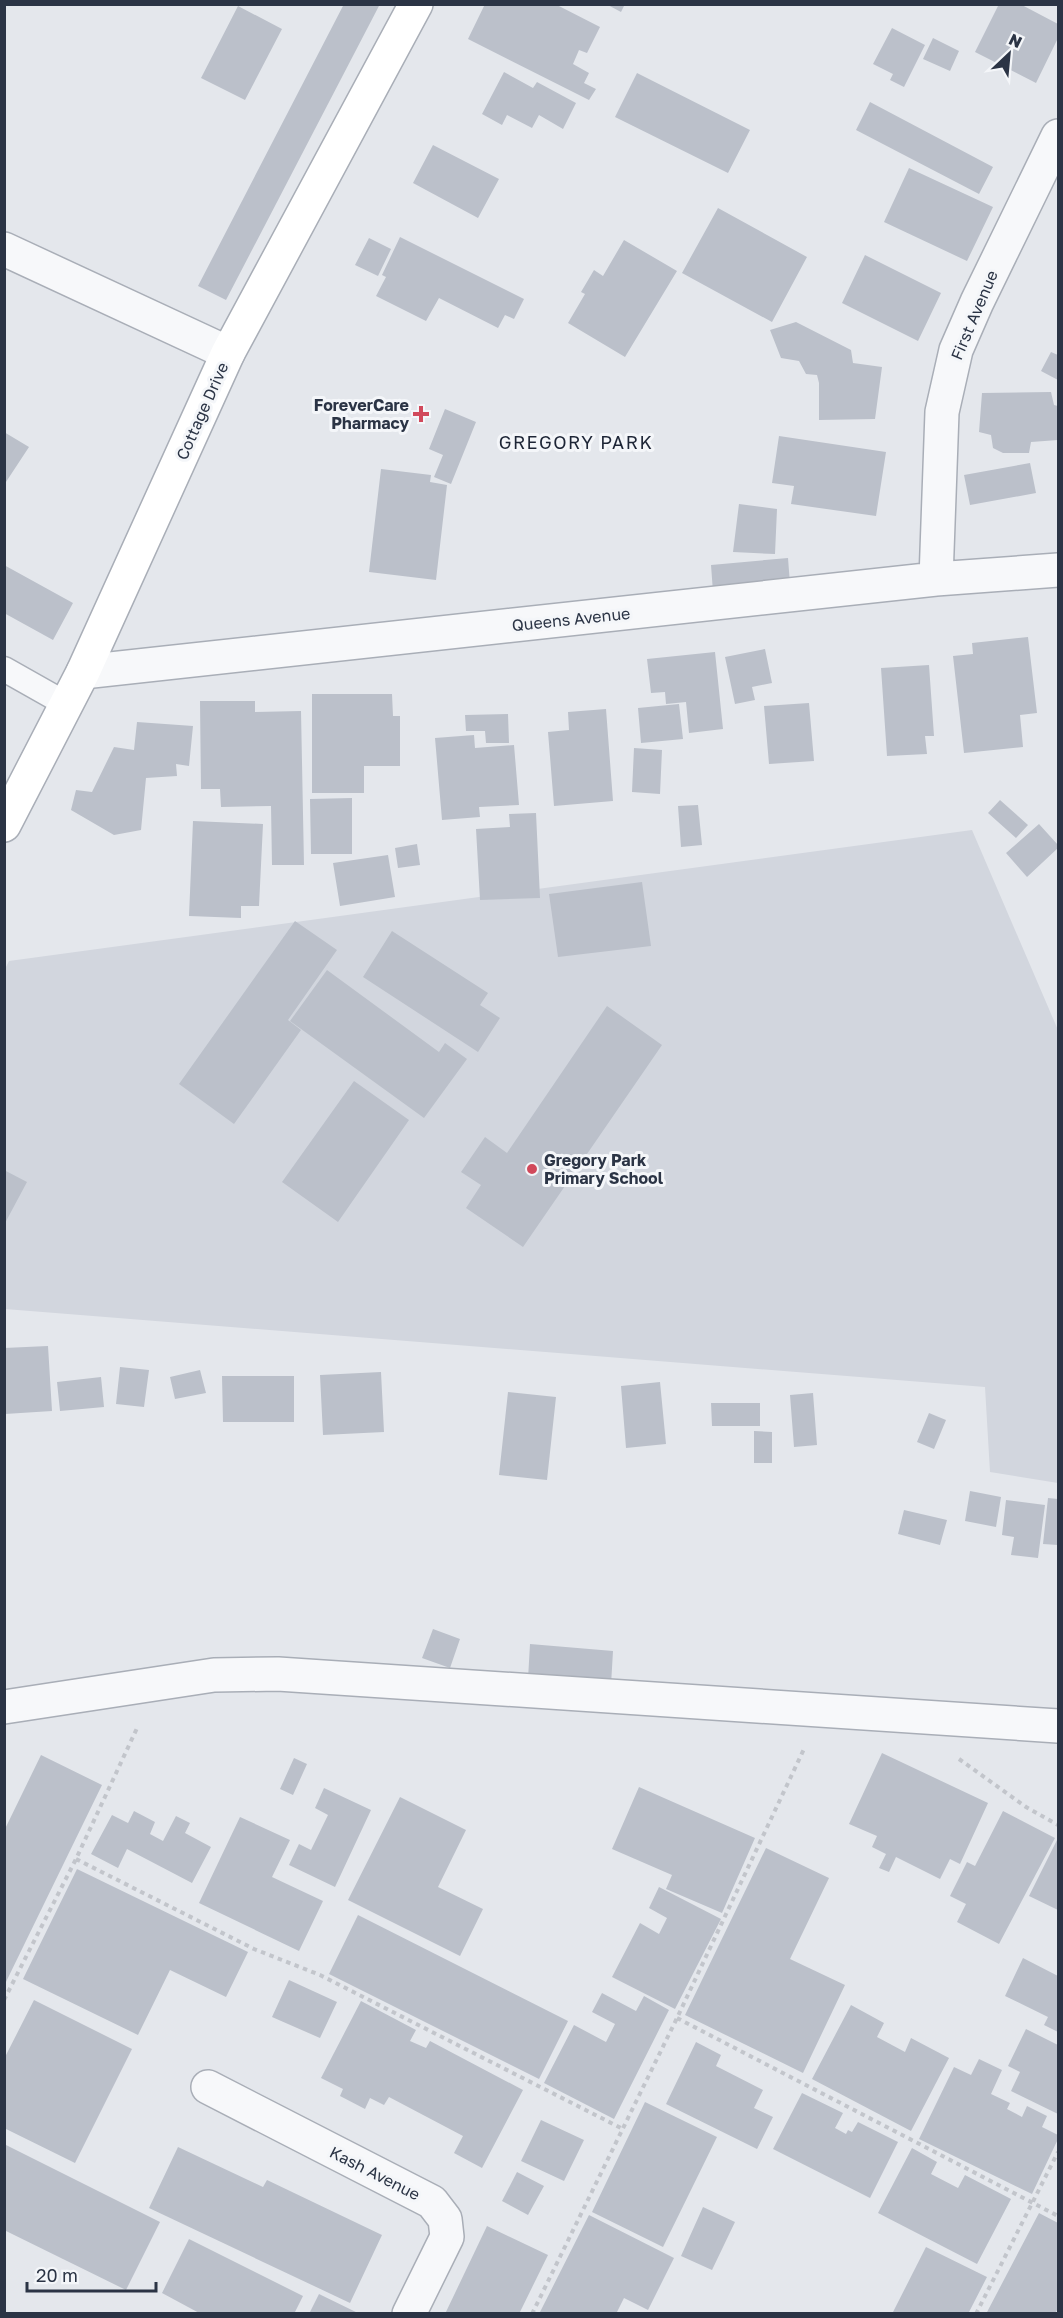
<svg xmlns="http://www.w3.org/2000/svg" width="1063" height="2318" font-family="'Golos Text',sans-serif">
	<rect width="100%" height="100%" fill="#e4e7ec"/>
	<path fill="#d2d6de" d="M972 830 1058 1030V1483L990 1472 985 1387 5 1309 4 971 9 961Z"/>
	<path fill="#bbc0ca" d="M344 4H380L226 300 198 286Z
		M485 4H555L600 27 587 53 579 50 573 64 589 73 584 83 596 89 589 100 468 39Z
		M606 4H625L621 12Z
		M999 4H1020L1058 24V38L1036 83 975 52Z
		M238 6 282 29 245 100 201 78Z
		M892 28 925 45 904 87 890 80 893 74 873 64Z
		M933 38 959 51 950 71 923 59Z
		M504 72 533 88 537 82 576 103 563 129 539 115 532 128 507 115 502 125 482 114Z
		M637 73 750 130 728 173 615 117Z
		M870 102 993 167 979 194 856 130Z
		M433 145 499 179 478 218 413 183Z
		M909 168 993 207 967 261 884 222Z
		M718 208 807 257 772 322 682 273Z
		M400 237 524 299 514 319 505 315 498 328 439 298 426 321 376 296 386 277 382 275Z
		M369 238 391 249 378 276 355 265Z
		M624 240 677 271 625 357 568 323 585 294 581 292 594 270 603 276Z
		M865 255 941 293 918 341 842 303Z
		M796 322 851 350 853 363 882 367 875 419 819 420V383L817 375 806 374 799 361 781 358 770 330Z
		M1051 352 1058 355V380L1041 371Z
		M1051 392 1054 405 1058 406V440L1031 442 1029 453H1003L993 448 991 435 979 432 982 393Z
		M445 409 476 422 451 484 434 477 443 455 429 449Z
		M4 432 29 447 4 485Z
		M779 436 886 452 876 516 791 504 794 486 772 483Z
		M1030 463 1036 493 970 505 964 475Z
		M381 469 431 475 430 482 447 485 436 580 369 572Z
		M739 504 777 509 775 554 733 552Z
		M788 558 790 584 713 592 711 565Z
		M4 565 73 603 53 640 4 613Z
		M1028 637 1037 713 1020 715 1023 747 964 753 953 656 973 654 972 643Z
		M765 649 772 683 752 687 755 700 735 704 725 657Z
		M715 652 723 729 689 733 686 702 666 704 665 692 651 693 647 659Z
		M929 665 934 736H925L927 754 887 756 881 668Z
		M312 694H392L393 716H400V766H364V793H312Z
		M200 701H255V712L301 711 304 865H272L271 806 221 807 220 789H201Z
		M809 703 814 761 769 764 764 706Z
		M679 704 683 739 641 743 638 708Z
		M606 709 613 801 554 806 548 732 569 730 568 712Z
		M508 714 509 743H486L485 731H466L465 715Z
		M137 722 193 726 189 766 176 764 177 776 146 778 141 830 114 835 71 810 76 790 92 792 114 747 134 750Z
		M474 735 475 748 514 745 519 805 479 807 480 817 442 820 435 738Z
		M634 748 662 750 660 794 632 792Z
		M352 798V854H311L310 799Z
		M1000 800 1028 825 1016 838 988 813Z
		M698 805 702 845 681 847 678 806Z
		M536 813 540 898 480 900 476 829 510 827 509 814Z
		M193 821 263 824 259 906H241V918L189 916Z
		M1039 824 1058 845V848L1027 877 1006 853Z
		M417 844 420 865 398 868 395 848Z
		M388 855 395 897 340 906 333 863Z
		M642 882 651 946 558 957 549 894Z
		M295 921 337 950 288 1020 301 1030 234 1124 179 1084Z
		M392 931 488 993 480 1005 500 1018 478 1052 363 977Z
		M327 970 439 1052 445 1043 467 1059 424 1118 290 1021Z
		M607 1006 662 1045 523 1247 466 1208 481 1185 461 1172 485 1137 507 1153Z
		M354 1081 409 1120 338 1222 282 1182Z
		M4 1170 27 1182 4 1225Z
		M48 1346 52 1411 5 1414 4 1348Z
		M120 1367 149 1370 144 1407 116 1404Z
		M200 1370 206 1393 175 1399 170 1377Z
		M381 1372 384 1432 323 1435 320 1375Z
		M222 1376H294V1422H223Z
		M101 1377 104 1407 60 1411 57 1382Z
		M660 1382 666 1444 626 1448 621 1386Z
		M508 1392 556 1397 547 1480 499 1475Z
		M813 1393 817 1445 794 1447 790 1395Z
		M711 1403H760V1426H712Z
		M929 1413 946 1420 934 1449 917 1442Z
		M754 1431 772 1432V1463H754Z
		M970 1491 1001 1497 996 1527 965 1521Z
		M1048 1498 1058 1499V1545L1043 1544Z
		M1006 1500 1045 1505 1038 1558 1011 1555 1014 1537 1002 1535Z
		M904 1510 947 1520 940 1545 898 1534Z
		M433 1629 460 1639 450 1668 422 1658Z
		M530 1644 613 1651 611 1685 528 1679Z
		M882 1753 988 1803 960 1864 950 1859 940 1879 896 1857 889 1872 879 1868 886 1854 872 1847 877 1836 849 1824Z
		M41 1755 102 1785 4 1986V1831Z
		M294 1758 307 1764 293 1795 280 1789Z
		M639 1787 755 1838 722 1913 666 1889 672 1875 612 1849Z
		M324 1788 371 1810 335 1887 289 1865 299 1844 311 1850 328 1815 315 1808Z
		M400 1797 466 1830 438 1887 483 1909 460 1956 348 1900Z
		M134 1811 155 1822 150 1834 163 1841 176 1816 190 1823 185 1833 211 1847 192 1883 127 1849 118 1868 91 1854 112 1815 128 1823Z
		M1003 1811 1055 1838 999 1944 957 1922 966 1904 950 1896 967 1862 975 1866Z
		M240 1817 290 1840 272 1877 323 1901 299 1951 199 1903Z
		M1057 1840 1058 1841V1910L1029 1896Z
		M766 1848 829 1878 790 1959 845 1985 803 2073 685 2015Z
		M77 1869 248 1952 226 1997 170 1970 138 2035 23 1979Z
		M659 1887 721 1919 675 2009 612 1977 640 1923 659 1934 667 1918 649 1908Z
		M358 1915 568 2021 539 2079 329 1974Z
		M1023 1958 1058 1976V2032L1044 2025 1048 2017 1005 1996Z
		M289 1980 337 2002 320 2038 272 2017Z
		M602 1993 636 2011 644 1996 669 2010 614 2119 544 2083 574 2025 606 2042 615 2024 592 2012Z
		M34 2000 132 2049 75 2163 4 2128V2059Z
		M361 2001 416 2030 410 2041 426 2048 430 2041 523 2090 482 2168 454 2153 463 2136 389 2097 384 2105 370 2098 365 2109 340 2096 343 2089 321 2078Z
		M851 2005 884 2023 877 2037 905 2052 911 2038 949 2058 911 2131 812 2079Z
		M1026 2029 1058 2045V2114L1011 2091 1020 2072 1008 2066Z
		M696 2042 721 2055 716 2066 763 2090 754 2108 773 2117 757 2149 666 2104Z
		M979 2059 1002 2070 991 2094 1010 2103 1007 2109 1022 2117 1027 2106 1047 2116 1042 2127 1058 2135V2139L1032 2194 919 2139 954 2067 971 2075Z
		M802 2093 843 2113 835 2128 846 2134 848 2130 852 2132 858 2122 898 2142 870 2198 773 2149Z
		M645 2102 717 2137 663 2247 592 2212Z
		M541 2120 584 2140 564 2181 521 2161Z
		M4 2144 160 2222 126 2290 4 2230Z
		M178 2147 263 2187 267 2180 382 2235 350 2303 149 2208Z
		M912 2148 937 2162 931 2174 958 2188 965 2175 1011 2199 977 2264 878 2213Z
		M517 2172 544 2186 528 2215 502 2201Z
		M703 2207 735 2222 712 2270 681 2256Z
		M1039 2213 1058 2223V2308L1055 2314H986Z
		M589 2215 674 2258 648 2310 624 2298 616 2314H539Z
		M487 2226 548 2255 519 2314H445Z
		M189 2239 303 2296 294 2314H201L162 2293Z
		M926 2247 987 2277 968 2314H892Z
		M319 2294 360 2314H309Z"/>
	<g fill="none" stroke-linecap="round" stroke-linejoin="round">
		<defs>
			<path id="lane" d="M4 669 66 704"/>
			<path id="street" d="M4 249 228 353
				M936 579 942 412 956 350 977 302 1058 136
				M83 672 936 579 1058 570
				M4 1707 214 1675 278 1674 1058 1726
				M208 2087 432 2202 445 2219 447 2237 409 2314"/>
			<path id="secondary" d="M4 825 83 672 228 353 416 4"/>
		</defs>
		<use href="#lane" stroke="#a9aeb7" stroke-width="27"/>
		<use href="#street" stroke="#a9aeb7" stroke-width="36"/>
		<use href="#secondary" stroke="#a9aeb7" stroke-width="36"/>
		<path stroke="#c2c5cb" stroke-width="4" stroke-dasharray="4.5 4.5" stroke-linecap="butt" d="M959 1759 1026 1807 1058 1825
			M76 1859 254 1949 320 1975 623 2129
			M4 2000 76 1859 138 1726
			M677 2018 1058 2216
			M532 2314 677 2018 804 1749
			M976 2314 1058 2152"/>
		<use href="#lane" stroke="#f7f8fa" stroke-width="24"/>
		<use href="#street" stroke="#f7f8fa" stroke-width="33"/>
		<use href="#secondary" stroke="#fff" stroke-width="33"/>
	</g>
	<g fill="#d1495b" stroke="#f4f6f9" stroke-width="2">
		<path d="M418 405h6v6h6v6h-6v6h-6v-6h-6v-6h6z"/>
		<circle cx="532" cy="1169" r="6"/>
	</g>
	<g text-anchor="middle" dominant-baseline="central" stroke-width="6" stroke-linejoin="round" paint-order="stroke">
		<g font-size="16" fill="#2b3445" stroke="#f4f6f9">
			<text transform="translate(974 315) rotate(-67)">First Avenue</text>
			<text transform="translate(202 411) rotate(-66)">Cottage Drive</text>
			<text transform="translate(571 619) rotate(-6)">Queens Avenue</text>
			<text transform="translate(375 2173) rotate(27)">Kash Avenue</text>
		</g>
		<g font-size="16" font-weight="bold" fill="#2b3445" stroke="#f4f6f9" text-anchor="end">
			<text x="409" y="405">ForeverCare<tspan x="409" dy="18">Pharmacy</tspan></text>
			<text x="544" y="1160" text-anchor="start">Gregory Park<tspan x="544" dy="18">Primary School</tspan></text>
		</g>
		<g font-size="18" letter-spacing="1.5" fill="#1d2536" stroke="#f4f6f9">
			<text x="576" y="442">GREGORY PARK</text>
		</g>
	</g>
	<rect width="1063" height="2318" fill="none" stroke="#2b3445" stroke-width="12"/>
	<g transform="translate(1009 54) rotate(26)" stroke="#f4f6f9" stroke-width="4.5" paint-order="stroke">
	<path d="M0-4.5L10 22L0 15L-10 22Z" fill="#2b3445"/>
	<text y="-9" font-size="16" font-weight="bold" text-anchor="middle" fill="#2b3445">N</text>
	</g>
	<path d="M27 2282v9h129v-9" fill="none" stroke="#2b3445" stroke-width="3"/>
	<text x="36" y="2282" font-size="18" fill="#2b3445" stroke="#f4f6f9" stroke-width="4.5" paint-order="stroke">20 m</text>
</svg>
